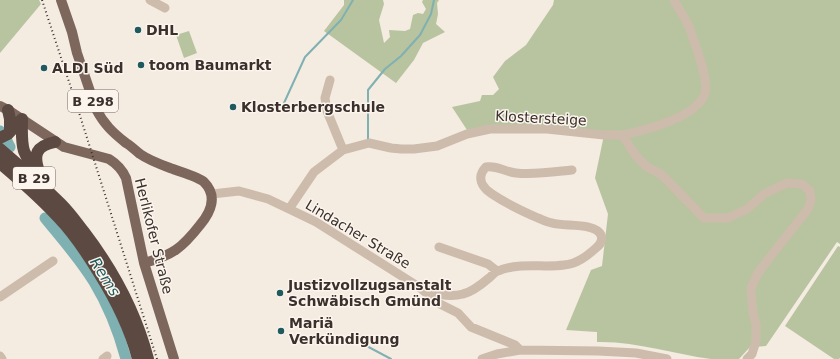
<svg xmlns="http://www.w3.org/2000/svg" width="840" height="359" font-family="'DejaVu Sans',sans-serif">
	<rect width="100%" height="100%" fill="#f4ebe1"/>
	<path fill="#b8c4a0" d="M0 0H39L41 4 0 53Z
		M344 0H383L384 4 379 20 384 43 390 37 389 30 405 31 410 29 413 15 418 13 423 14 426 9 422 2 423 0H439L437 3 438 14 436 24 445 32 423 43 414 60 396 83 324 31 344 5Z
		M554 0H840V244L837 242 766 346 750 347 739 359C730 359 720 359 711 359 673 354 636 341 597 342V332L566 330 591 270 602 266 608 214 595 178 604 135 577 133H469L452 107 480 101 482 95H493L499 89 493 77 505 61 526 45 553 5Z
		M189 31 197 53 184 58 176 35Z
		M838 246 840 247V358L839 359H834L785 326Z"/>
	<g fill="none" stroke-linecap="round" stroke-linejoin="round">
		<path stroke="#7fb0b2" stroke-width="2" d="M284 103 305 57 341 20 353 0
			M368 141V90L385 69 401 56 420 35 431 14 434 0
			M361 343 391 359"/>
		<path stroke="#7fb0b2" stroke-width="11" d="M0 131 6 139 10 147
			M45 218C62 239 80 259 94 282 108 305 119 333 126 359"/>
		<path stroke="#cdbbac" stroke-width="9" d="M150 0 165 8
			M674 0C679 9 685 18 689 27 694 41 709 79 705 93 697 118 645 130 622 135L636 156 646 166 662 175 704 218H728L747 209 764 194 787 183 802 184 810 191 811 200 808 209 770 257 758 273 751 288 753 313 756 325V341L752 354 747 359
			M330 80 325 98 327 111 343 150
			M212 194 239 191 268 199 289 209 316 222 419 287 440 304 458 313 471 327 515 345 520 350
			M289 209 314 172 343 150 369 143 391 148 401 149H414L437 146 467 134 490 129H547L604 135H622
			M439 247 488 264 497 271
			M419 287C434 293 447 298 463 294 472 292 482 284 489 278 492 276 494 272 498 271 519 262 543 268 564 265 577 264 587 256 596 248 600 245 603 241 601 235 595 222 564 227 552 223 547 222 543 220 538 218 522 211 507 204 492 194 490 192 487 191 485 188 484 187 481 183 481 180 480 175 482 171 486 167 498 165 504 172 516 173 534 175 553 172 572 170
			M0 297 53 261
			M0 356 2 359
			M103 359 107 356
			M482 359 497 354 520 350 598 351 636 353 667 359"/>
		<path stroke="#7d675c" stroke-width="10" d="M61 0 72 32 77 53 96 109C104 124 112 132 126 143 131 146 135 150 140 154 150 161 162 165 173 169 181 172 199 177 204 182 218 196 211 212 200 225 182 248 173 255 144 263
			M0 106 8 110 64 147 109 159C117 164 122 169 126 178L144 263 174 359"/>
		<path stroke="#5c4a42" stroke-width="12" d="M8 110 10 119V131
			M22 119C22 130 21 141 24 151 28 161 35 169 40 176
			M0 138 8 134 22 119
			M0 149C21 167 42 185 61 204 70 213 77 223 84 232 113 270 136 313 148 359
			M0 163C20 180 40 197 58 217 74 234 87 253 99 273 116 300 130 328 138 359
			M39 172C33 154 36 146 55 142"/>
		<path stroke="#3b302b" stroke-width="2" stroke-dasharray="1 3" stroke-linecap="butt" d="M42 0 75 100 157 359"/>
	</g>
	<g fill="#1f5a5e" stroke="#fbf5ee" stroke-width="1.5">
		<circle cx="138" cy="30" r="4"/>
		<circle cx="141" cy="65" r="4"/>
		<circle cx="44" cy="68" r="4"/>
		<circle cx="233" cy="107" r="4"/>
		<circle cx="280" cy="293" r="4"/>
		<circle cx="281" cy="331" r="4"/>
	</g>
	<g text-anchor="middle" dominant-baseline="central" stroke-width="3" stroke-linejoin="round" paint-order="stroke">
		<g fill="#fbf5ee" stroke="#756b66" stroke-width="1">
			<rect x="68" y="90" width="50" height="22" rx="3"/>
			<rect x="13" y="167" width="42" height="22" rx="3"/>
		</g>
		<g font-size="13" font-weight="bold" fill="#3b302b">
			<text x="93" y="101">B 298</text>
			<text x="34" y="178">B 29</text>
		</g>
		<g font-size="14" font-weight="bold" fill="#3b302b" stroke="#fbf5ee" text-anchor="start">
			<text x="146" y="30">DHL</text>
			<text x="149" y="65">toom Baumarkt</text>
			<text x="52" y="68">ALDI Süd</text>
			<text x="241" y="107">Klosterbergschule</text>
			<text x="288" y="285">Justizvollzugsanstalt<tspan x="288" dy="16">Schwäbisch Gmünd</tspan></text>
			<text x="289" y="323">Mariä<tspan x="289" dy="16">Verkündigung</tspan></text>
		</g>
		<g font-size="14" fill="#3b302b" stroke="#fbf5ee">
			<text transform="translate(541 118) rotate(3)">Klostersteige</text>
			<text transform="translate(358 234) rotate(31)">Lindacher Straße</text>
			<text transform="translate(154 236) rotate(76)">Herlikofer Straße</text>
		</g>
		<g font-size="15" font-style="italic" fill="#1f5a5e" stroke="#fbf5ee">
			<text transform="translate(105 277) rotate(58)">Rems</text>
		</g>
	</g>
</svg>
